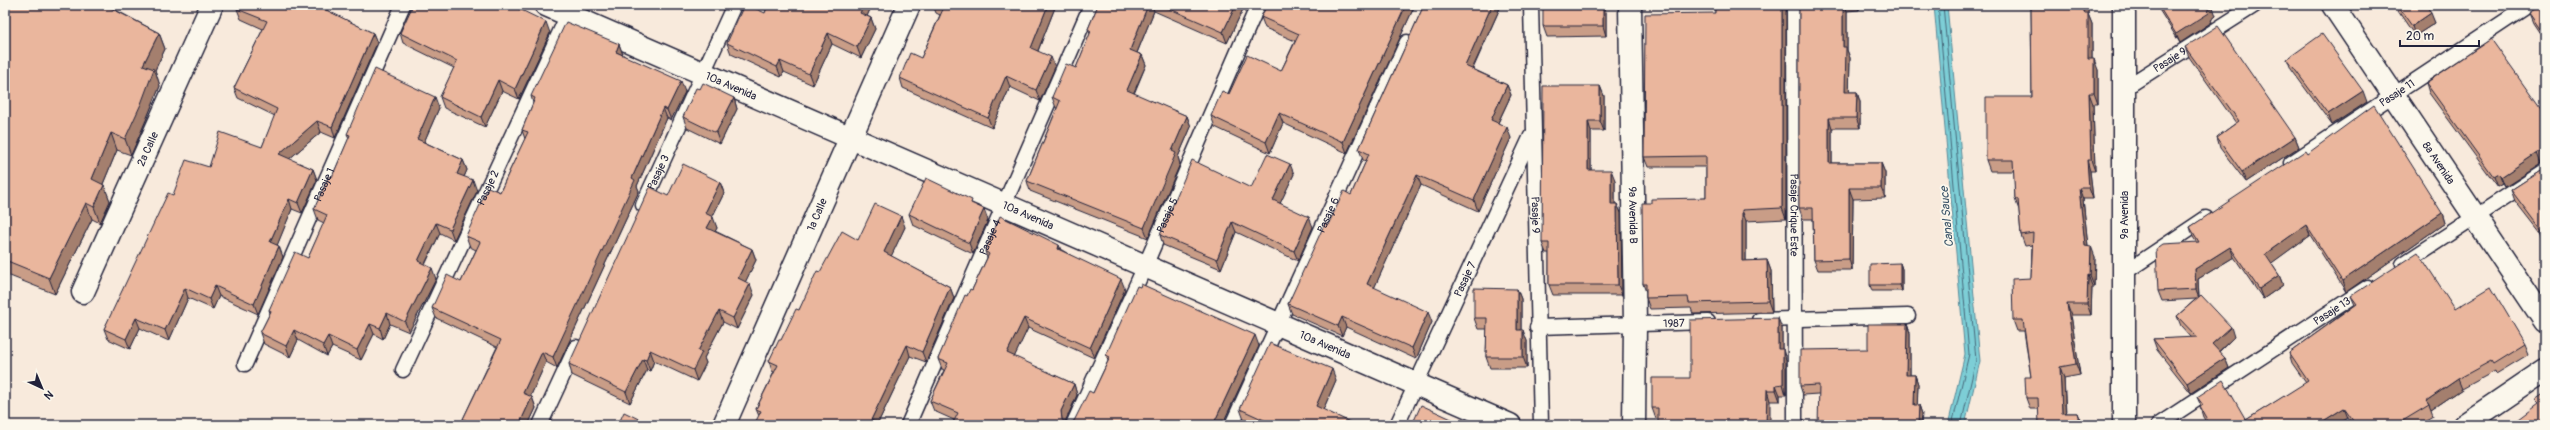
<svg xmlns="http://www.w3.org/2000/svg" width="2550" height="430" font-family="Pangolin,sans-serif">
	<rect width="100%" height="100%" fill="#f8eadc"/>
	<filter id="ink" filterUnits="userSpaceOnUse"><feTurbulence type="fractalNoise" baseFrequency=".025" numOctaves="2"/><feDisplacementMap in="SourceGraphic" scale="8" xChannelSelector="R" yChannelSelector="G"/><feConvolveMatrix kernelMatrix="1 2 1 2 8 2 1 2 1" color-interpolation-filters="sRGB"/></filter>
	<g filter="url(#ink)">
		<path fill="#7dced6" stroke="#598998" d="M1934 5H1947L1980 361 1965 425H1948L1965 354Z"/>
		<g fill="none" stroke-linecap="round" stroke-linejoin="round">
			<path stroke="#466779" stroke-width="1" d="M1938 5 1969 354 1952 425
				M1943 5 1976 360 1961 425"/>
			<defs>
				<g id="lane">
					<path id="s1" d="M1531 5 1541 425"/>
					<path id="s2" d="M1794 5 1795 425"/>
					<path id="s3" d="M2125 88 2255 5"/>
					<path id="s4" d="M2291 163 2529 5"/>
					<path id="s5" d="M643 205 734 5"/>
					<path d="M2403 264 2545 171"/>
					<path d="M2124 273 2206 218"/>
					<path d="M1759 320 1908 316"/>
					<path id="s6" d="M1537 327 1708 322"/>
					<path id="s7" d="M245 364 403 5"/>
					<path id="s8" d="M403 370 571 8"/>
					<path d="M540 425 576 347"/>
					<path id="s9" d="M908 425 1091 5"/>
					<path id="s10" d="M1073 425 1145 266 1258 5"/>
					<path id="s11" d="M1232 425 1407 42"/>
					<path id="s12" d="M1397 425 1531 136"/>
					<path id="s13" d="M2158 425 2368 287"/>
				</g>
				<g id="street">
					<path id="s14" d="M546 5 1510 425"/>
					<path id="s15" d="M1630 5 1635 324 1634 425"/>
					<path id="s16" d="M2333 5 2545 321"/>
					<path id="s17" d="M83 292 212 5"/>
					<path id="s18" d="M724 425 909 5"/>
					<path d="M2124 425V5"/>
					<path d="M2464 425 2545 370"/>
				</g>
			</defs>
			<use href="#lane" stroke="#22223b" stroke-width="17"/>
			<use href="#street" stroke="#22223b" stroke-width="25"/>
			<use href="#lane" stroke="#fbf7ec" stroke-width="14"/>
			<use href="#street" stroke="#fbf7ec" stroke-width="22"/>
		</g>
		<path fill="#c99d87" stroke="#22223b" d="M5 5H113L112 8 159 33 165 49 155 70 160 86 146 120 131 155 117 150 103 184 110 201 100 223 92 219 55 294 5 274Z
			M318 5 319 7 373 33 377 43 335 138 321 132 289 159 313 169 317 180 302 213 292 209 277 245 283 257 258 314 219 296 213 309 188 298 169 341 140 328 130 349 108 339 104 329 173 195 209 167 262 147 275 116 238 98 234 88 263 29 241 19 237 9Z
			M768 5H872L867 16 871 18 875 29 861 58 832 44 813 85 784 72 781 77 731 54 727 43 765 13Z
			M933 5H1056L1038 51 1055 67 1040 101 1010 87 992 128 903 88 900 78 921 58 940 15 936 13Z
			M1098 5H1244V7L1227 43 1154 11 1137 53 1142 55 1146 65 1134 94 1187 116 1191 127 1178 157 1180 164 1148 238 1030 191 1027 181 1057 108H1056L1052 97 1076 68 1090 34 1088 29Z
			M1267 5H1415L1347 153 1283 123 1270 153 1215 127 1211 116 1229 94 1281 71 1295 41 1265 28 1261 17Z
			M1424 5H1498L1500 8 1473 69 1507 85 1511 95 1498 123 1511 138 1478 211 1421 185 1374 288 1432 322 1416 359 1346 327 1342 336 1292 314 1288 304 1328 225 1351 195 1366 161 1363 160 1359 149Z
			M1715 5H1786V219L1746 221V261L1767 260 1771 271 1772 312 1693 314 1691 308 1650 309 1646 298V292L1643 284 1651 203 1706 198V167H1648L1644 157 1715 13Z
			M1799 5H1859V10L1847 11V50L1850 58 1849 92H1857L1860 102V128H1832V163H1881L1885 173V198L1853 199 1852 270H1818L1814 260 1813 219H1803L1799 208Z
			M2031 5H2089L2088 14 2092 24V59L2098 70V104H2093L2095 171H2090L2093 199H2083L2088 246 2095 257 2094 286H2092L2091 315H2071L2080 375 2064 378 2066 413H2078L2082 424 2038 409H2030L2026 398 2031 377 2024 331H2017L2013 320 2031 278 2032 245 2025 246 2021 235 2019 210 2015 199 2014 171H1990L1986 160 2032 97Z
			M2157 5H2211L2216 16 2211 20 2212 22 2180 43 2158 8Z
			M2394 5H2426L2435 23 2415 36Z
			M2545 5V41L2533 23 2529 13Z
			M1606 12V36L1547 37 1543 26Z
			M400 33H550L519 99 502 91 485 127 444 108 440 97 454 68 403 43Z
			M619 44 623 55 685 92 671 120 667 118 637 186 639 191 557 368 546 362 530 397H532L536 408 528 425H466L463 419 497 347 436 318 432 308 461 282 476 250 470 247 466 236 500 192 510 170 525 139 522 130 533 103 531 96Z
			M2185 47 2295 137 2299 147 2246 182 2220 148 2217 137 2236 123 2189 57Z
			M2287 59 2367 102 2332 125 2291 69Z
			M2426 83 2545 115V163L2541 164 2505 187 2503 184 2498 187 2429 93Z
			M1600 86 1604 96V131H1591V170L1615 180V204H1617L1621 213 1622 295H1553L1549 285V253H1546L1542 243Z
			M700 89 734 98 737 109 720 144 687 128 683 117Z
			M439 108 424 142 463 160 467 170 464 177 477 191 454 240 440 233 425 265 436 279 409 332 390 324 383 339 374 334 361 360 332 347 327 356 298 340 290 357 264 344 260 333 270 313 269 310 308 258 324 223 318 220 314 209 332 177 349 138 347 134Z
			M2307 154 2442 213 2445 223 2346 292 2310 235 2271 263 2279 275 2283 285 2263 299 2234 257 2198 279 2199 296 2234 337 2219 352 2225 358 2229 368 2191 393 2157 350 2153 339 2192 338 2181 326 2177 316 2196 299 2162 301 2158 291 2197 243 2193 237 2190 227Z
			M2545 168V245L2543 242 2540 233 2515 201 2511 190Z
			M1294 174 1280 203 1313 227 1298 261 1236 232 1221 269 1163 245 1160 235 1251 188Z
			M720 182 724 193 712 217 717 228 715 231 752 249 756 260 745 282 754 295 737 329 723 322 704 358 706 363 697 381 654 361 650 371 647 370 630 403 572 375 569 364 668 196Z
			M909 214 988 220 973 254 913 225Z
			M905 227 891 256 950 287 954 298 926 362 910 356 878 423 759 416 756 409 774 372 772 371 769 361 799 310 820 272 858 240Z
			M1062 250 1125 289 1094 358 1028 328 1014 357 1074 384 1077 395 1066 421 1070 423 1074 421 1093 393 1108 361 1106 355 1259 346 1222 425H952L954 420 934 411 930 401 944 370 942 369 938 359 967 296 972 290 987 258 985 251Z
			M1900 263 1902 269V291H1872L1870 285Z
			M1517 289 1521 299V330L1527 341V368H1490L1486 357 1487 329H1478L1474 318Z
			M2351 296 2455 309 2525 344 2529 354 2496 374 2495 371 2462 389 2431 410 2433 416 2417 425H2353L2348 418 2337 425H2208L2203 417 2200 407 2201 406 2197 397 2246 420 2306 383 2292 363 2289 353 2355 305Z
			M1907 324 1910 333V375H1915L1918 384 1917 405H1919L1922 414 1818 394 1803 395 1800 386 1868 349Z
			M1782 328V349L1786 360V395H1780V401H1770L1656 419 1652 408Z
			M1336 380 1323 410 1356 425H1255L1244 420 1240 409Z"/>
		<path fill="#a47f6e" stroke="#22223b" d="M101 5H113L106 19Z
			M864 5H872L864 23 860 13Z
			M1048 5H1056L1035 58 1031 48Z
			M1148 5H1152L1154 11 1134 60 1130 50Z
			M1236 5H1244V7L1227 43 1223 32Z
			M1406 5H1415L1347 153 1343 142Z
			M1492 5H1498L1500 8 1469 76 1465 66Z
			M1603 5H1604L1606 12V36L1603 26Z
			M1782 5H1786V219L1782 208Z
			M1843 5H1845L1847 11V50L1850 58 1849 102 1845 92 1843 47Z
			M1857 5H1859V10Z
			M2084 5H2089L2088 14 2092 24V70L2088 59 2084 13Z
			M2213 7 2216 16 2211 20 2212 22 2180 43 2176 34Z
			M2431 13 2435 23 2415 36 2412 26Z
			M871 18 875 29 861 58 857 47Z
			M546 22 550 33 519 99 515 89Z
			M159 33 165 49 155 70 160 86 146 120 131 155 125 139 143 65Z
			M373 33 377 43 335 138 332 127Z
			M828 33 832 44 813 85 809 74Z
			M619 44 623 55 616 52Z
			M1142 55 1146 65 1130 101 1127 90Z
			M1051 57 1055 67 1040 101 1036 90Z
			M2094 59 2098 70V104L2094 93Z
			M780 61 784 72 781 77 777 67Z
			M1006 76 1010 87 992 128 988 118Z
			M498 80 502 91 485 127 481 117Z
			M681 81 685 92 671 120 667 110Z
			M1507 85 1511 95 1494 131 1491 120Z
			M1600 86 1604 96V131L1600 121Z
			M2363 91 2367 102 2332 125 2328 114Z
			M1857 92 1860 102V128L1856 118Z
			M2089 93 2093 104 2095 171 2091 160Z
			M435 97 439 108 421 149 417 139Z
			M734 98 737 109 720 144 716 133Z
			M663 108 667 118 637 186 639 191 557 368 553 357Z
			M1279 113 1283 123 1270 153 1266 142Z
			M1187 116 1191 127 1178 157 1180 164 1148 238 1144 228 1172 151Z
			M1829 118 1832 128V174L1829 163Z
			M317 121 321 132 282 165 279 154Z
			M1588 121 1591 131V180L1588 170Z
			M1507 127 1511 138 1478 211 1474 200Z
			M111 133 117 150 98 196 92 179Z
			M2295 137 2299 147 2246 182 2242 172Z
			M2537 153 2541 164 2505 187 2501 177Z
			M463 160 467 170 461 184 457 174Z
			M2087 160 2090 171 2093 199 2089 188Z
			M1881 163 1885 173V198L1881 188Z
			M1290 164 1294 174 1277 210 1273 200Z
			M313 169 317 180 302 213 298 203Z
			M1611 170 1615 180V213L1611 204Z
			M2499 174 2503 184 2498 187 2494 177Z
			M1417 175 1421 185 1371 295 1367 284Z
			M473 180 477 191 454 240 450 229Z
			M720 182 724 193 709 224 705 213Z
			M104 185 110 201 100 223 94 207Z
			M1849 188 1853 199 1852 270 1849 259Z
			M2079 188 2083 199 2089 256 2085 245Z
			M289 199 292 209 274 253 270 242Z
			M86 203 92 219 55 294 49 278Z
			M1617 204 1621 213 1622 295 1618 285Z
			M984 209 988 220 973 254 969 243Z
			M1742 210 1746 221V271L1742 261Z
			M2442 213 2445 223 2346 292 2342 281Z
			M901 216 905 227 888 263 884 252Z
			M713 217 717 228 711 239 707 228Z
			M1309 217 1313 227 1298 261 1294 251Z
			M1232 222 1236 232 1221 269 1217 259Z
			M436 223 440 233 421 272 418 261Z
			M2306 225 2310 235 2269 265 2265 254Z
			M1059 245 1063 255 1058 249Z
			M279 246 283 257 258 314 254 304Z
			M2091 246 2095 257 2094 286 2090 276Z
			M2230 247 2234 257 2198 279 2199 299 2196 289 2195 269Z
			M752 249 756 260 742 289 738 278Z
			M1767 260 1771 271 1772 312 1768 301Z
			M1900 263 1902 269V291L1900 285Z
			M432 268 436 279 409 332 405 322Z
			M2088 275 2092 286 2091 315 2087 304Z
			M2279 275 2283 285 2263 299 2259 289Z
			M1121 279 1125 289 1094 358 1090 348Z
			M750 284 754 295 737 329 733 318Z
			M215 286 219 296 213 309 209 299Z
			M950 287 954 298 926 362 922 352Z
			M185 288 188 298 169 341 165 330Z
			M1517 289 1521 299V341L1517 330Z
			M2067 304 2071 315 2080 375 2076 364Z
			M719 311 723 322 704 358 706 363 697 381 693 370 698 351Z
			M1428 312 1432 322 1416 359 1412 348Z
			M387 313 390 324 383 339 380 328Z
			M1342 317 1346 327 1342 336 1338 326Z
			M136 318 140 328 130 349 126 339Z
			M1024 318 1028 328 1011 364 1007 353Z
			M1778 318 1782 328V360L1778 349Z
			M370 324 374 334 361 360 357 350Z
			M1907 324 1910 333V384L1906 375Z
			M2231 327 2234 337 2215 355 2212 344Z
			M294 330 298 340 290 357 286 346Z
			M1523 330 1527 341V368L1523 357Z
			M1255 335 1259 346 1222 425H1213Z
			M328 336 332 347 327 356 323 345Z
			M907 345 910 356 877 425 871 420Z
			M1783 349 1786 360V395L1783 384Z
			M650 350 654 361 650 371 646 360Z
			M542 352 546 362 527 404 523 393Z
			M2225 358 2229 368 2191 393 2187 383Z
			M643 359 647 370 630 403 626 392Z
			M2060 367 2064 378 2066 424 2062 413Z
			M1332 369 1336 380 1320 417 1316 406Z
			M1915 375 1918 384 1917 414 1914 405Z
			M2458 379 2462 389 2431 410 2429 405 2426 401Z
			M1074 384 1077 395 1065 422 1062 420 1061 411Z
			M1776 385 1780 395V401L1776 390Z
			M1767 390 1770 401V425H1766Z
			M532 397 536 408 528 425H519Z
			M1919 405 1922 414 1921 425H1918Z
			M2344 408 2348 418 2337 425H2317Z
			M2078 413 2082 424V425H2078Z"/>
		<path fill="#eab69d" stroke="#22223b" d="M5 5H105L159 33 143 65 154 69 141 104 125 139 111 133 92 179 104 185 94 207 86 203 49 278 5 260Z
			M239 5H316L373 33 332 127 317 121 279 154 313 169 298 203 289 199 270 242 279 246 254 304 215 286 209 299 185 288 165 330 136 318 126 339 104 329 168 193 173 195 186 160 209 167 220 132 262 147 277 109 234 88 267 21 237 9Z
			M413 5H511L546 22 515 89 498 80 481 117 440 97 457 61 400 33Z
			M744 5H748L765 13 768 5H864L860 13 871 18 857 47 828 33 809 74 780 61 777 67 727 43Z
			M938 5H1048L1031 48 1051 57 1036 90 1006 76 988 118 900 78 910 53 921 58 944 7Z
			M1098 5H1148L1130 50 1142 55 1127 90 1187 116 1172 151 1176 153 1144 228 1027 181 1060 101 1052 97 1066 64 1076 68 1091 31 1088 29Z
			M1161 5H1236L1223 32Z
			M1267 5H1406L1343 142 1279 113 1266 142 1211 116 1222 91 1229 94 1247 55 1281 71 1299 34 1261 17Z
			M1424 5H1492L1465 66 1507 85 1491 120 1507 127 1474 200 1417 175 1367 284 1428 312 1412 348 1342 317 1338 326 1288 304 1325 223 1328 225 1344 191 1351 195 1369 154 1359 149Z
			M1543 5H1603V26H1543Z
			M1715 5H1782V208L1742 210V261L1767 260 1768 301 1689 303 1688 297 1646 298V284H1643L1642 203H1651V199L1706 198V156L1644 157 1645 14 1715 13Z
			M1799 5H1843V47H1846L1845 92H1857L1856 118H1829V163H1881V188H1849V259L1814 260 1813 208H1799Z
			M2031 5H2084V13H2088V59H2094V93H2089L2091 160H2087L2089 188H2079L2085 245 2091 246 2090 276 2088 275 2087 304H2067L2076 364 2060 367 2062 413H2078V425H2039L2038 398H2026L2025 377H2031L2023 320H2013L2012 279 2031 278 2033 233 2021 235 2018 199H2015L2013 160H1986V97H2032Z
			M2158 5H2211L2213 7 2207 11 2209 13 2176 34Z
			M2397 5H2426L2431 13 2412 26Z
			M2541 5H2545V36L2529 13Z
			M566 22 619 44 616 52 681 81 667 110 663 108 632 178 635 180 553 357 542 352 523 393 532 397 519 425H477L463 419 501 340 432 308 447 275 461 282 480 242 466 236 488 187 500 192 510 170 528 132 522 130 535 98 531 96Z
			M2218 26 2295 137 2242 172 2217 137 2239 121 2185 47Z
			M2322 34 2363 91 2328 114 2287 59Z
			M2491 39 2545 115V154L2541 152 2537 153 2501 177 2499 174 2494 177 2426 83Z
			M375 69 435 97 417 139 463 160 457 174 473 180 450 229 436 223 418 261 432 268 405 322 387 313 380 328 370 324 357 350 328 336 323 345 294 330 286 346 260 333 271 311 269 310 295 252 308 258 327 215 314 209 329 176 332 177 350 135 347 134Z
			M703 83 734 98 716 133 683 117 696 88 700 89Z
			M1543 86H1600V121H1588V170H1611V204H1617L1618 285H1549V243H1542Z
			M2374 105 2442 213 2342 281 2306 225 2265 254 2279 275 2259 289 2230 247 2195 269 2196 289 2158 291 2156 249 2163 244 2199 242 2190 227 2305 151 2307 154Z
			M1267 154 1290 164 1273 200 1309 217 1294 251 1232 222 1217 259 1160 235 1192 160 1251 188Z
			M683 164 720 182 705 213 713 217 707 228 752 249 738 278 750 284 733 318 719 311 698 351 702 352 693 370 650 350 646 360 643 359 626 392 569 364 650 187 668 196Z
			M2545 168V240L2539 231 2541 230 2511 190Z
			M926 178 972 200 971 203 984 209 969 243 909 214Z
			M875 204 901 216 884 252 950 287 922 352 907 345 871 420 882 425H754L761 411 756 409 778 365 769 361 779 340H781L796 309 799 310 817 271 820 272 842 231 858 240Z
			M1000 216 1059 245 1058 249 1121 279 1090 348 1024 318 1007 353 1074 384 1061 411 1062 420 1070 423 1074 421 1089 391 1093 393 1110 357 1106 355 1137 286 1140 287 1141 284 1255 335 1213 425H952L958 413 930 401 948 363 938 359 965 295 967 296 970 289 972 290 989 254 985 251Z
			M2418 252 2455 309 2491 287 2525 344 2493 364 2491 361 2458 379 2426 401 2429 405 2396 425H2356L2344 408 2317 425H2210L2200 407 2203 405 2197 397 2223 380 2246 420 2308 381 2289 353 2357 304 2351 296Z
			M1900 263V285H1870V264Z
			M1474 288 1517 289V330H1523V357H1486L1487 318H1474Z
			M2201 295 2231 327 2212 344 2225 358 2187 383 2153 339 2197 337 2177 316Z
			M1778 318V349H1783V384L1776 385V390H1767L1766 425H1658V408H1652V378H1690V320Z
			M1868 324H1907L1906 375H1915L1914 405H1919L1918 425H1818L1819 385 1800 386V350L1868 349Z
			M1270 343 1332 369 1316 406 1356 425H1275L1240 409Z
			M2545 393V425H2511L2539 404 2535 400Z
			M1421 405 1458 422 1457 425H1412Z
			M624 412 651 425H618Z"/>
	</g>
	<g text-anchor="middle" dominant-baseline="central" stroke-width="3.5" stroke-linejoin="round" paint-order="stroke">
		<g font-size="11" fill="#22223b" stroke="#fbf7ec">
			<text stroke="none"><textPath href="#s3" startOffset="53">Pasaje 9</textPath></text>
			<text stroke="none"><textPath href="#s14" startOffset="202">10a Avenida</textPath></text>
			<text stroke="none"><textPath href="#s4" startOffset="127">Pasaje 11</textPath></text>
			<text stroke="none"><textPath href="#s17" startOffset="157">2a Calle</textPath></text>
			<text stroke="none"><textPath href="#s16" startOffset="190">8a Avenida</textPath></text>
			<text stroke="none"><textPath href="#s5" startOffset="36">Pasaje 3</textPath></text>
			<text stroke="none"><textPath href="#s7" startOffset="196">Pasaje 1</textPath></text>
			<text stroke="none"><textPath href="#s8" startOffset="201">Pasaje 2</textPath></text>
			<text stroke="none"><textPath href="#s18" startOffset="230">1a Calle</textPath></text>
			<text stroke="none"><textPath href="#s14" startOffset="526">10a Avenida</textPath></text>
			<text stroke="none"><textPath href="#s11" startOffset="231">Pasaje 6</textPath></text>
			<text stroke="none"><textPath href="#s1" startOffset="210">Pasaje 9</textPath></text>
			<text stroke="none"><textPath href="#s15" startOffset="210">9a Avenida B</textPath></text>
			<text stroke="none"><textPath href="#s2" startOffset="210">Pasaje Crique Este</textPath></text>
			<text transform="translate(2124 215) rotate(-90)">9a Avenida</text>
			<text stroke="none"><textPath href="#s10" startOffset="230">Pasaje 5</textPath></text>
			<text stroke="none"><textPath href="#s9" startOffset="205">Pasaje 4</textPath></text>
			<text stroke="none"><textPath href="#s12" startOffset="161">Pasaje 7</textPath></text>
			<text stroke="none"><textPath href="#s13" startOffset="208">Pasaje 13</textPath></text>
			<text stroke="none"><textPath href="#s6" startOffset="137">1987</textPath></text>
			<text stroke="none"><textPath href="#s14" startOffset="850">10a Avenida</textPath></text>
		</g>
		<g font-size="12" font-style="italic" fill="#3d566a" stroke="#fbf7ec">
			<text transform="translate(1947 217) rotate(-95)">Canal Sauce</text>
		</g>
	</g>
	<rect width="2550" height="430" fill="none" stroke="#fbf7ec" stroke-width="20"/>
	<rect x="10" y="10" width="2530" height="410" fill="none" stroke="#22223b" stroke-width="1.5" filter="url(#ink)"/>
	<g transform="translate(42 388) rotate(136)" stroke="#fbf7ec" stroke-width="3" paint-order="stroke">
	<path d="M0-3L7 15L0 10L-7 15Z" fill="#22223b"/>
	<text y="-6" font-size="11" font-weight="bold" text-anchor="middle" fill="#22223b">N</text>
	</g>
	<path d="M2400 40v6h79v-6" fill="none" stroke="#22223b" stroke-width="2"/>
	<text x="2406" y="40" font-size="12" fill="#22223b" stroke="#fbf7ec" stroke-width="3" paint-order="stroke">20 m</text>
</svg>
